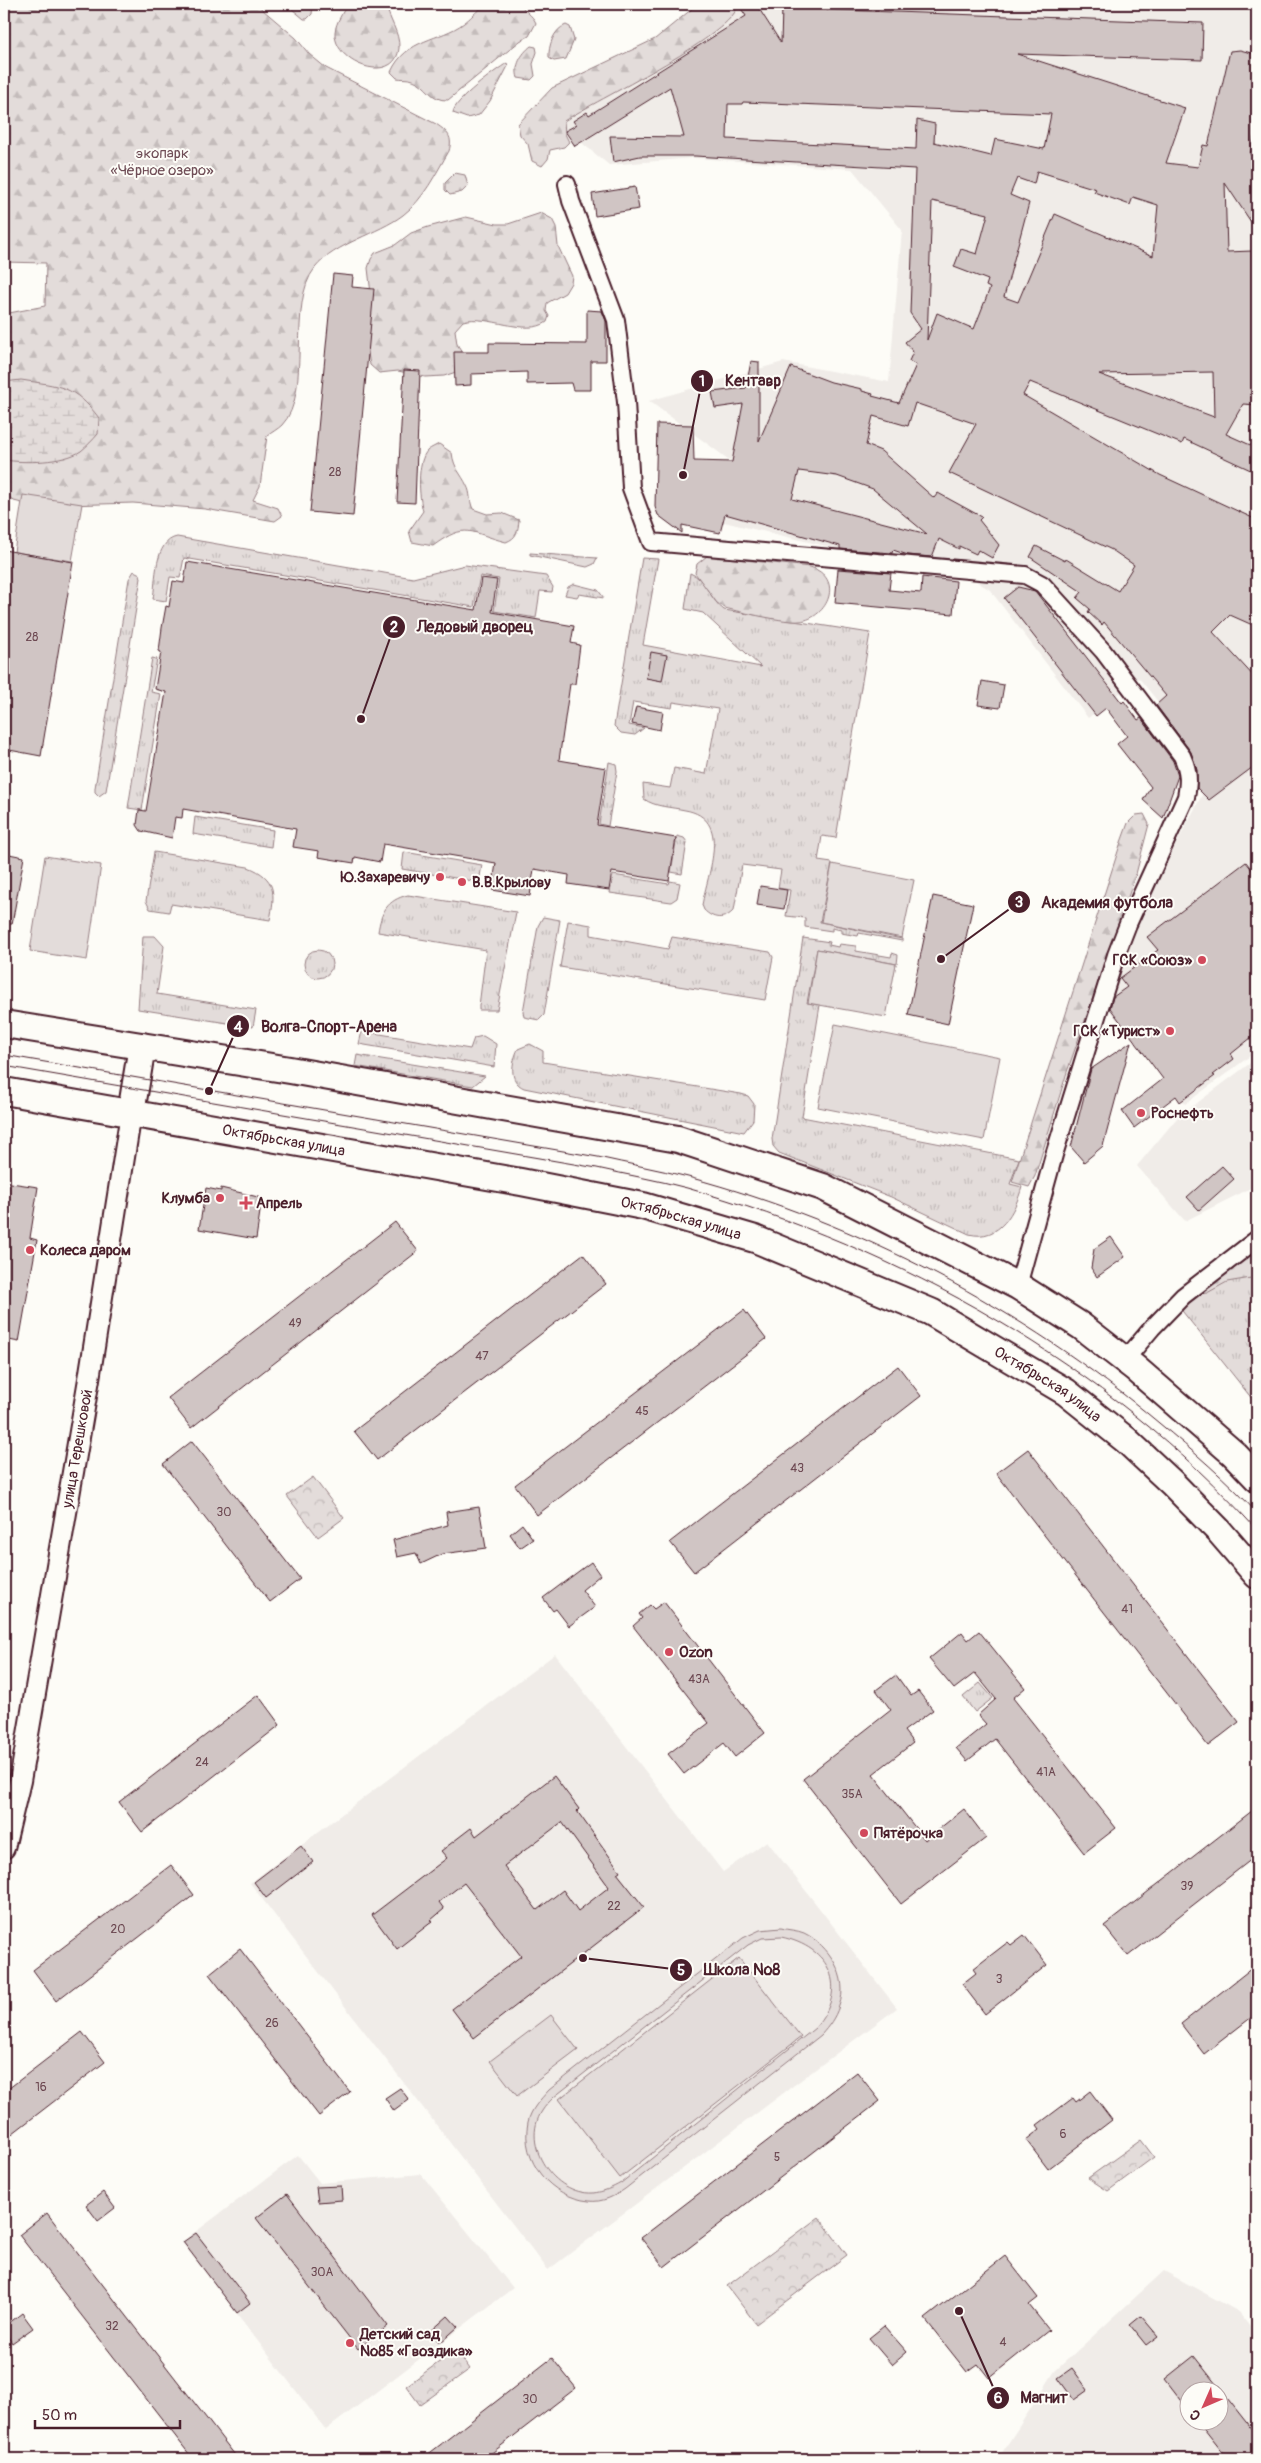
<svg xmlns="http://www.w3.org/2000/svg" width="1261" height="2463" font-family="Pangolin,sans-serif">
	<defs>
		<pattern id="grass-tufts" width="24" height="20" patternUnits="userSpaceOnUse" patternTransform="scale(1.25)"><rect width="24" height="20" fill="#e3dcda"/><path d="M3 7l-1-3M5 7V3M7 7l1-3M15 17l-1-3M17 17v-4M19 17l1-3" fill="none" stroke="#c4bcbb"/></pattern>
		<pattern id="forest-firs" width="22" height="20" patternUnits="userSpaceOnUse" patternTransform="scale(1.25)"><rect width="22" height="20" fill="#e3dcda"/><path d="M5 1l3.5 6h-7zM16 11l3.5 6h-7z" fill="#c4bcbb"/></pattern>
		<pattern id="wetland-marsh" width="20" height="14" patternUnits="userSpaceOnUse" patternTransform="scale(1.25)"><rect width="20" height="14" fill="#e3dcda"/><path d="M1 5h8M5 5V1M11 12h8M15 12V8" fill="none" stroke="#c4bcbb"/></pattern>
		<pattern id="park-crowns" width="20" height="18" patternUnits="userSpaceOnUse" patternTransform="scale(1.25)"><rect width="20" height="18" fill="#e3dcda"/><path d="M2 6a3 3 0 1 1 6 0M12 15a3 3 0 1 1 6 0" fill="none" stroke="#c4bcbb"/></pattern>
	</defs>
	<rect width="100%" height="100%" fill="#fdfcf7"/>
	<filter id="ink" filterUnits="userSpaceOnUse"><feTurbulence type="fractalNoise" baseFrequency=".02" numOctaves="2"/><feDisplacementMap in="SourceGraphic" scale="10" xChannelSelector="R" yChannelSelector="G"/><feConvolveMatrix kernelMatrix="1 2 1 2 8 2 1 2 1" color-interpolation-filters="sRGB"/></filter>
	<g filter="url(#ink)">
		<path fill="#f0ece8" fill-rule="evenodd" d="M718 4H1257V1051L1185 1104 1099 997 1121 949 1202 795V757L1139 678 1088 718 990 590 947 563 872 557 724 522 731 487 732 462 649 401 783 362 889 382 902 230 852 169 693 158 609 165 556 122Z
			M1257 1058V1185L1185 1221 1137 1166 1177 1118Z
			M555 1654 723 1872 767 1841 897 2008 548 2270 250 1883Z
			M298 2155 320 2183 421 2174 513 2288 326 2430 182 2242Z
			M1164 2271 1239 2312 1251 2327 1257 2329V2459H998L1055 2371ZM1188 2390H1218V2420H1188Z"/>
		<path fill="url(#grass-tufts)" stroke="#967e82" d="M177 537 413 578 465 565 546 576 553 587 552 592 540 591 536 618 494 611 499 579 480 576 474 607 184 558 180 578 170 577 166 601 153 599C156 581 154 541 177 537Z
			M530 553 597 558 594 564 587 567 530 555Z
			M642 558 658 559 643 645 761 667 703 613 685 609 690 573C705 578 711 601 724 610L870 633 836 838 822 836 818 861 832 863 820 922 902 939V941L859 933 858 936 841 933V930L832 928V931L805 927V918L786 916 790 890 778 888 781 870 742 865 734 910C724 921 713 919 704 910L702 905C708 872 732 818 685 810 671 807 655 807 644 799L643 784 670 788 674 768 706 774 718 709 673 702 672 708 633 702 629 725 644 728 635 735 621 733 614 726Z
			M134 571 140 574 141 578 106 791 99 796 95 792V788L129 579Z
			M574 584 598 590 604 598 579 594 577 597 565 595 568 587Z
			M152 658 157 659 151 692 161 694 142 810 128 808Z
			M609 762 616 764 617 771 608 826 599 824Z
			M195 817 273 830 271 847 193 834Z
			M677 836 684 838 687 842 682 874 671 872Z
			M154 852 248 867C277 878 275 894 270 920L171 904 169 912 150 909 146 901Z
			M404 852 482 865 479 882 402 869Z
			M613 875 669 884 670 881 680 883 677 898 671 902 610 893Z
			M408 895 516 912 497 1010H479V1006L486 950 378 932C381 912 387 900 408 895Z
			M543 917 560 920 544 1015 539 1020 524 1017 523 1012 538 926Z
			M568 921 591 925V935L668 949 672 937 770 952 773 957 765 1000 560 967Z
			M143 936H155L164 946 157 994 256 1010 253 1027 138 1009Z
			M803 938 830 942 829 945 838 947 839 944 856 946V951L891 957 892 953 898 955 897 964 817 949 807 1003 820 1005 802 1117 1019 1159 1010 1184 1022 1187C1015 1211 1000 1242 969 1234L891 1197 779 1153 773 1146 772 1139Z
			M304 964a14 14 0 1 1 28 0a14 14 0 1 1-28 0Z
			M362 1031 470 1049 474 1038 483 1036 496 1044 494 1067 359 1044Z
			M530 1044 543 1051V1062L741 1094 748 1096 754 1104 753 1120 744 1132 524 1088C508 1081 512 1062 518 1049Z
			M357 1055 485 1076 473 1086 355 1066Z
			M1257 1243V1405L1179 1307Z
			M980 1683 993 1698 975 1712 963 1697Z"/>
		<path fill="url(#forest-firs)" stroke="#967e82" d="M4 4H256L296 38 309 54 326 68 436 124C448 132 453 137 449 151 436 173 424 199 403 215 378 234 335 243 315 268 286 304 313 393 282 425 278 429 272 432 267 436L260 486 253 500 278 508 282 516 275 521 205 509 133 503 34 506 14 501 4 492V314L45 306 46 263 4 262Z
			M286 4H313L312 14 307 19H304Z
			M347 4H386C388 18 400 33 399 48 395 86 333 64 335 32 336 22 343 13 347 4Z
			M493 4H521C524 12 532 14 536 23L529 36 520 41 448 100C430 101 428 85 413 80 409 78 401 79 397 78L391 72C406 38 440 41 464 23 478 12 474 10 493 4Z
			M698 4H733L737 8C725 39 598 99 564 121L565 134 569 142 564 147 550 150 548 159 542 166 532 161 528 144 520 135 518 124 552 88 655 39Z
			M566 25 570 27 574 40 566 59 554 61 549 58C548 46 554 29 566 25Z
			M531 46 536 47 537 52 533 64 535 76 531 80 518 78C514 66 521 54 531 46Z
			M507 63 508 66 490 101 479 115 467 118 453 113C453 101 496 70 507 63Z
			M455 173 465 175 468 186 462 192 450 195 445 190V183Z
			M541 213 552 219 556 227 558 246 572 276 571 283 565 293 547 303 546 311 549 316 547 322C526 337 487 314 463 321L455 330 457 344 464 355 459 371 444 376 425 377 398 371 379 373 370 365 367 347 371 294 368 268 371 259 375 253 395 245 411 233 428 227 466 217 497 224H508Z
			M439 444 452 453C454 469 461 473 467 486 471 493 469 501 473 509L487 514 502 513 519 520C518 531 517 538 506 542 470 533 467 521 433 546L412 542 409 531 423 511C419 498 416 461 428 450 431 448 435 446 439 444Z
			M707 556 810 567C845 578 828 618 800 621 787 623 740 612 725 608L717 603 695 573 697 564Z
			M1144 814 1149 824 1136 874 1067 1072 1035 1176 1029 1187 1012 1182 1120 845 1128 823 1136 815Z
			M1257 1243V1277L1227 1282 1207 1293 1197 1294Z"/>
		<path fill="url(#wetland-marsh)" stroke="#967e82" d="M21 380C60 386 74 385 99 418L98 434C93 440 87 446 81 451 63 463 24 463 4 460V382Z"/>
		<path fill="url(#park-crowns)" stroke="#967e82" d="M313 1477 344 1518 318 1537 287 1496Z
			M1141 2140 1154 2157 1108 2191 1088 2178Z
			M819 2217 847 2255 756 2324 727 2286Z
			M456 2350 470 2369 420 2405 406 2386Z"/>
		<path fill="#e3dcda" stroke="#967e82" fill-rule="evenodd" d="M23 495 82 504 72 561 14 552Z
			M45 856 101 865 87 960 30 951Z
			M832 864 914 880 902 938 821 922Z
			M817 949 896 964 886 1017 808 1003Z
			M835 1024 1000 1057 984 1140 818 1107Z
			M781 1928C788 1930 797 1930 804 1933 829 1945 850 1978 839 2006 835 2018 829 2026 821 2035L625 2189C615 2196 602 2203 589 2201 551 2197 520 2162 528 2122 531 2109 540 2100 549 2090L743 1938 760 1930ZM781 1937C830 1947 850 1988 815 2028L621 2183C612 2188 603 2192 593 2193 554 2195 520 2145 542 2111 545 2106 550 2101 554 2097L748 1945 762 1938Z
			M739 1958 801 2037 620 2178 559 2099Z
			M551 2015 578 2050 517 2096 490 2061Z"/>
		<path fill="#d0c5c4" stroke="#4a1f2b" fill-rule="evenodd" d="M738 4H756L781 43 782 8 1203 23 1202 60 1017 54 1185 108 1166 163 1198 167 1203 145 1208 146 1230 51 1240 50 1255 54 1254 60 1257 61V126L1250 154 1257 165V231L1225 183 1227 252 1252 251 1257 405 1243 404 1226 434 1257 448V473L1184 439 1182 444 1030 382 1023 395 1160 475 1257 520V627L1230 615 1213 632 1257 680V764L1209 800 1197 788V770L1191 752 1156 705 1166 696 1104 622 1102 625 1088 612 1090 609 1077 598 1082 592 1030 557 1036 546 1065 561 1066 559 1118 591 1134 565 1112 550 949 473 976 424 915 403 908 426 873 416 866 445 881 451 934 498 938 493 982 517 979 520 999 545 992 558 978 550 976 554 959 546V549L939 539 932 557 908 555 893 550 892 553 840 549V546L725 514 720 533 682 525V533L658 515 655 507 657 424 693 425 694 461 732 462 743 404 715 408 712 392 746 388 751 361 759 362V441L791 367 831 382 862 389V391L873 394 872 396 899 403 916 365 909 361 913 352 905 342 921 329 910 313 915 169 695 156H640L613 162 610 136 684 137 670 87 575 146 565 131 576 125 573 121 587 112 589 115 746 16ZM743 102 925 109 1051 114 1044 149 995 139 991 156 934 142 935 124 917 120 916 149 727 139 728 104H742ZM1037 171 1096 189 1094 192 1130 205 1133 197 1158 205 1153 256 1055 214 1018 302 1004 297 1029 203 1010 195 1017 178 1034 184ZM932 201 988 214 977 254 961 249 954 267 988 280 986 286 990 288 974 329 937 313 927 340ZM1213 372 1214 417 1099 374ZM799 471 837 476 873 489 927 534 792 499Z
			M635 187 639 209 595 216 592 194Z
			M333 274 353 276 352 287 374 289 353 516 310 512Z
			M587 310 602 311 606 321V361H591V390H573L571 383 527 384V372L471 374V385L455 386 454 352H489V343L587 344Z
			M404 370 420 371 415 503 397 502Z
			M4 550 73 562 41 756 4 749Z
			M187 562 476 610 481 578 497 580 492 612 574 626 571 643 580 645 575 684H570L559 760 606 768 597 825 676 838 669 881 612 872 609 890 568 884 569 875 534 869 530 896 492 890 496 863 383 844 380 862 355 857 354 863 318 857 319 851 293 847 296 829 183 809 182 818 175 817 172 838 141 831 137 825 139 810 146 811 166 692 155 689 161 652 159 651 162 628 166 606 169 607 173 581 184 583Z
			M838 569 891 573 889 590 921 593 922 577 956 581 953 614 835 603Z
			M1018 587 1035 591 1122 703 1124 701 1138 720 1141 718 1173 761 1178 776 1163 818 1143 800 1151 787 1117 744 1127 736 1106 708 1096 716 1004 598Z
			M651 652 667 655 662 681 646 678Z
			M982 681 1004 685 1000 708 978 705Z
			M636 707 663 712 660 730 632 724Z
			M4 853 24 857 12 924H4Z
			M1246 862 1257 876V1033L1231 1054 1234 1059 1213 1075 1215 1076 1180 1102 1176 1096 1134 1128 1122 1111 1163 1079 1110 1008 1113 997 1127 987 1120 978 1158 950 1147 937Z
			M760 886 787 890 784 909 757 905Z
			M933 896 973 904 948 1024 908 1015Z
			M1131 1042 1103 1146 1084 1162 1071 1147 1091 1069Z
			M1222 1166 1234 1179 1199 1210 1187 1197Z
			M4 1182 38 1187 30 1238 37 1240 19 1342 4 1339Z
			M206 1188 221 1191V1188L262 1198 256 1239 199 1229Z
			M395 1222 418 1251 191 1428 168 1398Z
			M1111 1237 1125 1257 1097 1277 1091 1268 1094 1249Z
			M583 1254 606 1284 377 1460 354 1431Z
			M744 1310 766 1339 537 1515 515 1485Z
			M898 1366 921 1396 694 1572 670 1542Z
			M192 1441 300 1579 270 1602 163 1464Z
			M1028 1449 1239 1722 1208 1746 996 1473Z
			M479 1507 486 1548 442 1554 421 1564 416 1553 397 1557 393 1540 448 1525 446 1512Z
			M522 1524 533 1539 520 1548 510 1534Z
			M591 1562 600 1575 582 1590 595 1607 569 1626 556 1609 553 1611 543 1598Z
			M664 1602 765 1733 735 1757 724 1743 684 1774 668 1754 709 1723 633 1626 642 1618 639 1614 650 1605 654 1609Z
			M979 1631 1025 1688 1013 1698 1116 1828 1084 1853 995 1739 967 1761 956 1748 986 1724 978 1715 996 1699 975 1673 954 1689 929 1659 962 1632 968 1640Z
			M896 1675 911 1696 918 1691 933 1710 904 1731 913 1743 873 1774 925 1840 964 1809 986 1838 901 1904 803 1779 891 1710 876 1690Z
			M258 1695 280 1725 142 1832 119 1802Z
			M554 1776 579 1809 577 1811 620 1871 617 1873 644 1907 474 2038 452 2009 521 1956 464 1883 439 1902 444 1909 431 1920 433 1921 397 1949 372 1915 447 1858 441 1851 471 1828 476 1836ZM562 1822 609 1887 578 1911 563 1890 537 1910 504 1866Z
			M1257 1807V1855L1128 1956 1104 1926Z
			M301 1846 313 1862 266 1898 254 1882Z
			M171 1865 194 1895 56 2001 33 1970Z
			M1024 1935 1047 1965 985 2014 962 1984 976 1973 973 1969 1008 1942 1011 1945Z
			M240 1949 350 2092 319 2116 209 1974Z
			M1257 1964V2013L1204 2054 1181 2024Z
			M82 2032 105 2062 4 2140V2092Z
			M857 2072 880 2101 664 2267 641 2238Z
			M400 2088 409 2100 394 2111 385 2098Z
			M1090 2091 1112 2120 1048 2169 1026 2140 1040 2129 1037 2125 1073 2098 1076 2102Z
			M341 2186 342 2200 318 2202 316 2187Z
			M103 2192 115 2208 98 2221 86 2205Z
			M287 2194 388 2326 358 2349 256 2218Z
			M47 2213 238 2459H193L19 2235Z
			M196 2233 250 2303 237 2313 183 2242Z
			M1005 2256 1038 2298 1029 2305 1049 2330 989 2378 978 2364 967 2372 925 2319Z
			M22 2313 33 2328 12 2343 4 2331V2327Z
			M448 2316 458 2327 440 2343 430 2332Z
			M1141 2316 1158 2336 1146 2345 1130 2325Z
			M884 2326 907 2352 892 2365 869 2338Z
			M1194 2356 1257 2436V2459H1228L1197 2420H1218V2390H1188V2409L1165 2379Z
			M552 2358 576 2388 484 2459H422Z
			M1072 2368 1088 2390 1074 2400 1058 2378Z"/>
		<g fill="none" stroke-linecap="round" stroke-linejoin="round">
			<defs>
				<path id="minor" d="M567 184 571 201 616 320 626 402 631 488 651 542 1025 575 1042 584 1103 651 1182 756C1189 771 1189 781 1186 797L1128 924 1116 955 1054 1155 1018 1286
					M1125 1360 1152 1328 1183 1296 1257 1239"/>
				<g id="tertiary">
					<path id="s1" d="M4 1848 20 1781 89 1379 131 1113"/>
				</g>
				<g id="primary">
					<path d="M4 1024 290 1070 678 1139 823 1187 1018 1286 1081 1326 1135 1368 1234 1454 1257 1478"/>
					<path id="s2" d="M4 1091 521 1182 643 1206 755 1239 931 1312 1066 1392 1126 1440 1172 1483 1219 1531 1257 1575"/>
					<path d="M131 1113 142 1046"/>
				</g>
			</defs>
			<use href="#minor" stroke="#4a1f2b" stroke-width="20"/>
			<use href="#tertiary" stroke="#4a1f2b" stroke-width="24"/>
			<use href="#primary" stroke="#4a1f2b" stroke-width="30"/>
			<use href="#minor" stroke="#fdfcf7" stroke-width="16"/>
			<use href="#tertiary" stroke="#fdfcf7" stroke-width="20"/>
			<use href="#primary" stroke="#fdfcf7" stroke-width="26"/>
			<path stroke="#4a1f2b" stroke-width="1" d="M4 1055 598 1157C628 1164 658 1169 688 1177 860 1223 1023 1309 1159 1423 1193 1451 1228 1481 1257 1513
				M4 1066 597 1168C627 1175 658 1180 687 1188 901 1249 1107 1364 1257 1530"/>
		</g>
	</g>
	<g fill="#d1495b" stroke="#fdfcf7" stroke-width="2">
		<circle cx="440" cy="877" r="5"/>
		<circle cx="462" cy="882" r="5"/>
		<circle cx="1202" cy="960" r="5"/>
		<circle cx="1170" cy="1031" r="5"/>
		<circle cx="1141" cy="1113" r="5"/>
		<circle cx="220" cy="1198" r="5"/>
		<path d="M243.5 1195.5h5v5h5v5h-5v5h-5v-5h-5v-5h5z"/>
		<circle cx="30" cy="1250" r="5"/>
		<circle cx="669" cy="1652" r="5"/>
		<circle cx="864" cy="1833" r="5"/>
		<circle cx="350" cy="2343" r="5"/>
	</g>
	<g text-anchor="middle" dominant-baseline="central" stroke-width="4" stroke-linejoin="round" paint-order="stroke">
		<g font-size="12" fill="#6c4851">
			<text x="335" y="472">28</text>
			<text x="32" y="637">28</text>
			<text x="295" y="1323">49</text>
			<text x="482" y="1356">47</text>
			<text x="642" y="1411">45</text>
			<text x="797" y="1468">43</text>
			<text x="224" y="1512">30</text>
			<text x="1127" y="1609">41</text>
			<text x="699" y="1679">43А</text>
			<text x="202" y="1762">24</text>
			<text x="1046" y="1772">41А</text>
			<text x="852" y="1794">35А</text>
			<text x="1187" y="1886">39</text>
			<text x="614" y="1906">22</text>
			<text x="118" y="1929">20</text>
			<text x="999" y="1979">3</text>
			<text x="272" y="2023">26</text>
			<text x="41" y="2087">16</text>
			<text x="1063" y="2134">6</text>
			<text x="777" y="2157">5</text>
			<text x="322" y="2272">30А</text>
			<text x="112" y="2326">32</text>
			<text x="1003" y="2342">4</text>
			<text x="530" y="2399">30</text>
		</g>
		<g font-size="15" fill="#704e57" stroke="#fdfcf7">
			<text x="162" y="153">экопарк<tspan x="162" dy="17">«Чёрное озеро»</tspan></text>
		</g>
		<g font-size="15" font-weight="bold" fill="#4a1f2b" stroke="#fdfcf7" text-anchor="start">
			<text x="430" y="877" text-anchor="end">Ю.Захаревичу</text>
			<text x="472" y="882">В.В.Крылову</text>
			<text x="1192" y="960" text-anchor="end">ГСК «Союз»</text>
			<text x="1160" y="1031" text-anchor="end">ГСК «Турист»</text>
			<text x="1151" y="1113">Роснефть</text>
			<text x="210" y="1198" text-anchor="end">Клумба</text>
			<text x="256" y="1203">Апрель</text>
			<text x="40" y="1250">Колеса даром</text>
			<text x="679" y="1652">Ozon</text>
			<text x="874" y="1833">Пятёрочка</text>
			<text x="360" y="2334">Детский сад<tspan x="360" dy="17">№85 «Гвоздика»</tspan></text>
		</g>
		<g font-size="15" fill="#4a1f2b" stroke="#fdfcf7">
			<text stroke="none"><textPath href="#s2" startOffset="284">Октябрьская улица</textPath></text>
			<text stroke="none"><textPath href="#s2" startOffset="689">Октябрьская улица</textPath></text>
			<text stroke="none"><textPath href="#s2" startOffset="1094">Октябрьская улица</textPath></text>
			<text stroke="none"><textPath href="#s1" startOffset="406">улица Терешковой</textPath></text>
		</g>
	</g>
	<path fill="none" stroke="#4a1f2b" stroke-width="2" d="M683 475L702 381M361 719L394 627M941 959L1019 902M209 1091L238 1026M583 1958L681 1970M959 2311L998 2398"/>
	<g fill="#4a1f2b" stroke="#fdfcf7" stroke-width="2">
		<circle cx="683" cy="475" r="5"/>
		<circle cx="361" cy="719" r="5"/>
		<circle cx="941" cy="959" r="5"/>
		<circle cx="209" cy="1091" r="5"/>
		<circle cx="583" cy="1958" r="5"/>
		<circle cx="959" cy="2311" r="5"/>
		<circle cx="702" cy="381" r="12"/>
		<circle cx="394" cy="627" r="12"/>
		<circle cx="1019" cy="902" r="12"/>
		<circle cx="238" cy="1026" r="12"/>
		<circle cx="681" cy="1970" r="12"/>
		<circle cx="998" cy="2398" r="12"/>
	</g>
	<g font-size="15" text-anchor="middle" font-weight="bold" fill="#fff">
		<text x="702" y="386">1</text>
		<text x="394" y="632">2</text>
		<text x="1019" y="907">3</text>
		<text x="238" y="1032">4</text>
		<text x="681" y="1975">5</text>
		<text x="998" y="2403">6</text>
	</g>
	<g font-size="16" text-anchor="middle" font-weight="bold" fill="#4a1f2b" stroke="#fdfcf7" stroke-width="4" stroke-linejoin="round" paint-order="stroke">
		<text x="753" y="386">Кентавр</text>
		<text x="475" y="632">Ледовый дворец</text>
		<text x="1107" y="908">Академия футбола</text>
		<text x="329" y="1032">Волга-Спорт-Арена</text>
		<text x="742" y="1975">Школа №8</text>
		<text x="1044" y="2403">Магнит</text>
	</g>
	<rect width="1261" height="2463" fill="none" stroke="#fdfcf7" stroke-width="20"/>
	<rect x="10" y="10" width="1241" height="2443" fill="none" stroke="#4a1f2b" stroke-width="2" filter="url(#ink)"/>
	<g transform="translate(1204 2406) rotate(225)"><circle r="24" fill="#fdfcf7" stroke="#b5a4a5"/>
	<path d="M0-4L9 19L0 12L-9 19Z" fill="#d1495b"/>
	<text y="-8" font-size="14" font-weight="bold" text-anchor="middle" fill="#4a1f2b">С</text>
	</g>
	<path d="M35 2420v8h145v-8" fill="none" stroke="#4a1f2b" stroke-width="2.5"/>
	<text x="42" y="2420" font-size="15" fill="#4a1f2b" stroke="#fdfcf7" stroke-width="4" paint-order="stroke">50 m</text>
</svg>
